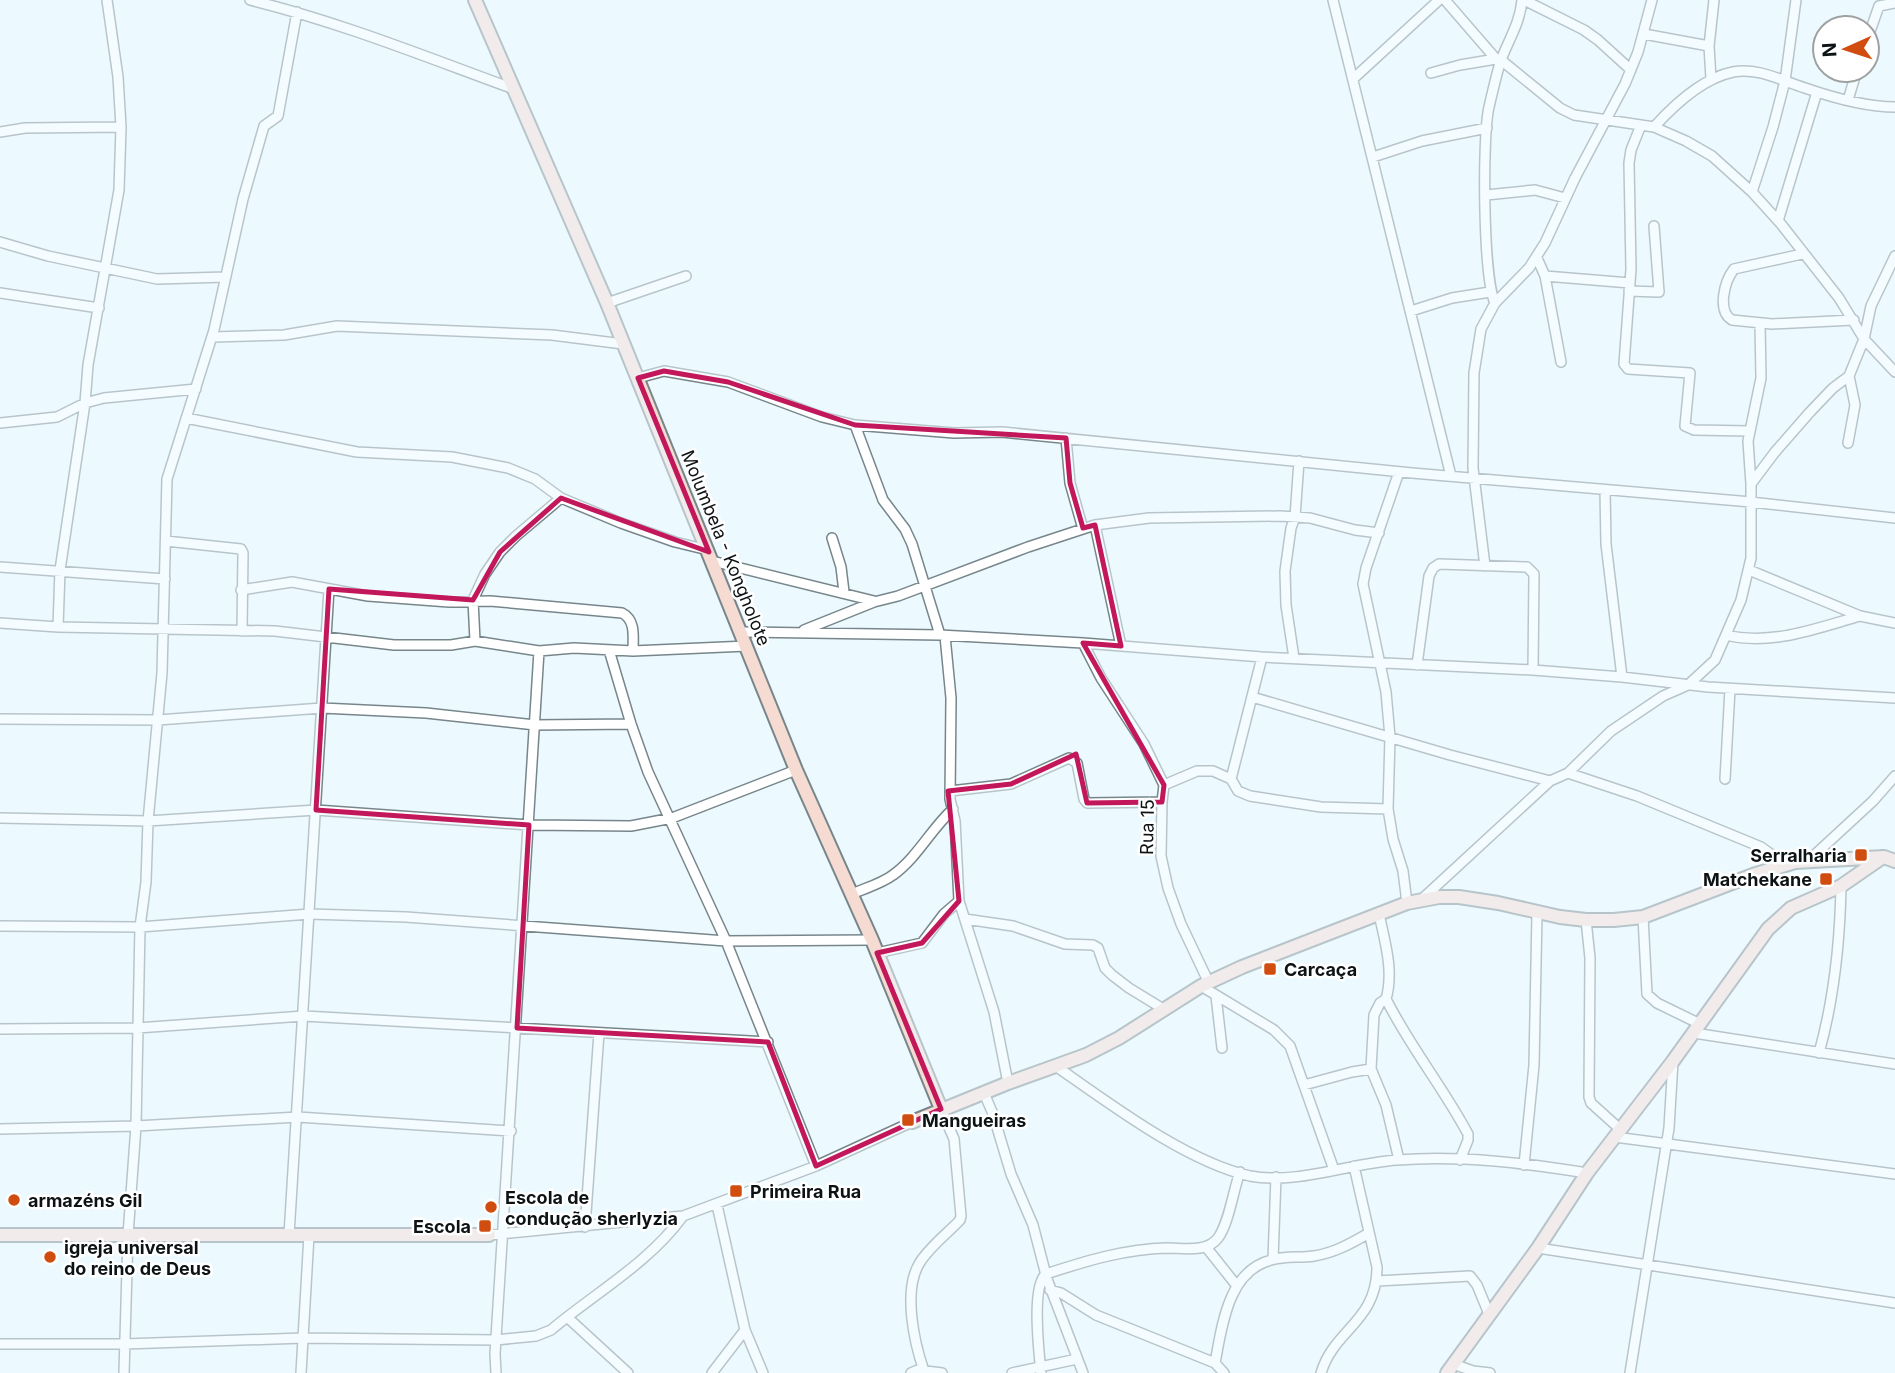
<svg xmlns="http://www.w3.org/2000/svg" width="1895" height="1373" font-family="Inter,sans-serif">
	<rect width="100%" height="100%" fill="#ecfaff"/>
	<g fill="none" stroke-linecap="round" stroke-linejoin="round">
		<defs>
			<path id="street" d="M250 0C340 22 426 57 514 89
				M1333 0 1451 476
				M1445 0 1496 59 1501 60 1560 108 1574 115 1654 127 1686 141 1712 156 1752 192 1781 224 1839 298 1864 339 1895 372
				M1524 0 1584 30 1598 40 1631 70
				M1879 6 1895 3
				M1644 34 1709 46
				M1867 40 1879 6
				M1431 73 1460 65 1496 59
				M1353 79 1439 0
				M1711 79 1709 46 1714 0
				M1848 100 1857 70
				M1641 125 1631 150 1629 163 1631 269 1624 364 1628 369 1690 373 1685 426 1694 430 1749 431
				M1654 127C1674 105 1703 78 1733 72 1758 67 1782 81 1805 88 1834 98 1865 107 1895 107
				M0 132 25 128 121 127
				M1373 157 1422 141 1487 128
				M1752 192 1773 127 1785 81 1796 0
				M1486 195 1535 190 1565 198
				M1778 221 1817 92
				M0 242 48 256 157 279 226 277
				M1802 254 1734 269C1724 282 1717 311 1732 320L1772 324 1854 320
				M1537 258 1545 276 1561 362
				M1545 276 1630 283
				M1629 291 1659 292 1654 226
				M0 293 99 308
				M607 303 686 276
				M1495 303C1483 277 1482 137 1489 107 1492 94 1497 72 1501 60 1509 39 1520 23 1522 0
				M1411 311 1452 298 1490 292
				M213 337 284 335 337 326 552 335 623 344
				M638 378 664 371 728 382 822 417 855 425 954 433 1002 432 1412 473 1751 502 1895 518
				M186 418 357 452 452 457 508 468 535 479 561 498 621 523 675 542 708 550
				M0 423 57 417 85 403 104 398 196 389
				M855 425 883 500 905 529 912 544 940 635
				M1066 438 1070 483 1083 529
				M1848 443 1855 405 1849 376
				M1399 472 1366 568 1363 584 1386 692 1390 737 1388 809 1393 839 1403 871 1407 903
				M1751 484 1748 441 1761 378 1760 324
				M1605 490 1606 544 1622 677
				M1095 525 1121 646
				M832 538 841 567 844 592
				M166 541 241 549 243 553 242 631
				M712 561 874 601
				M1485 566 1473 468 1474 373 1481 329 1495 303 1529 268 1545 243 1575 178 1625 84 1638 52 1652 0
				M0 567 165 579
				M1749 570 1860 616 1895 623
				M241 590 292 582 368 596 449 602 490 601 622 613C636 620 633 637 633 651
				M0 623 58 627 275 631 394 645H451L475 641 539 651 574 648 633 651 747 646
				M58 627 60 570 85 403 88 365 119 190 121 127 118 77 107 0
				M804 630 874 602 898 596 1028 547 1095 525 1149 518 1280 516 1310 518 1355 530 1379 533
				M740 632 940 635 1083 643 1262 657 1533 670 1622 677 1708 687 1895 698
				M1726 635C1772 646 1817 628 1860 616
				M945 636 951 698 950 799 955 821 959 901 994 1012 1008 1083
				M475 641 473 600 485 574 500 552 516 536 561 498
				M1083 643 1101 678 1144 744 1164 785 1162 802 1161 856 1168 888 1181 924 1209 983
				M609 650 631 724 648 772 726 941 816 1166
				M1294 658 1286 605 1285 571 1291 528 1295 517 1299 461
				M1417 665 1429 576 1433 568 1439 564 1527 567 1534 574 1533 670
				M1252 697 1450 755 1550 781
				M0 719 158 720 322 708 426 713 535 725 631 724
				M1568 773 1637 796 1761 847 1786 865
				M1231 779 1262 657
				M1725 779 1730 689
				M1164 785 1197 771H1213L1231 779 1238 791 1250 796 1321 807 1388 809
				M950 791 1011 784 1069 758 1077 763 1084 799 1087 803 1162 802
				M0 818 148 821 316 810 529 825 631 826 672 818 796 770
				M1808 861 1873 801 1895 776
				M852 894C865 888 881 884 893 875 917 858 931 829 953 809
				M1421 900 1550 781 1568 773 1611 731 1663 696 1688 685 1715 660 1741 600 1751 558V484L1775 452 1810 412 1833 388 1849 376 1864 339 1871 306 1895 256
				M1379 914C1385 942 1394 971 1386 999 1410 1047 1443 1087 1468 1134V1140L1460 1160
				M1643 917 1647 994 1657 1003 1700 1024
				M965 919 1013 926 1065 944 1093 945 1098 948 1105 968 1112 975 1129 988 1165 1010
				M1586 920 1590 958 1589 1097 1591 1103 1621 1130
				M0 926 140 927 310 914 406 917 726 941 872 940
				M877 953 922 943 944 914 959 901
				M1201 986 1274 1030 1290 1046 1334 1170
				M1216 996 1222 1048
				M1386 999 1380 1003 1374 1015 1371 1069 1386 1105 1399 1160
				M0 1029 137 1028 304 1016 768 1042
				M1694 1033 1895 1064
				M1819 1053C1834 999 1840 942 1841 886
				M1057 1067C1110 1104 1187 1162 1250 1176 1296 1185 1351 1163 1397 1160 1459 1155 1525 1163 1587 1173
				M1304 1085 1352 1072 1371 1069
				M984 1093 993 1114 1011 1174 1033 1225 1047 1279 1083 1373
				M0 1129 136 1126 298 1117 511 1131
				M1615 1137 1895 1174
				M1524 1165 1534 1065 1537 913
				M717 1205 745 1330 763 1373
				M585 1227 599 1033
				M289 1235 329 589
				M489 1235 683 1216 816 1166 912 1122
				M1206 1247 1237 1286
				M1538 1248 1895 1303
				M1273 1259 1276 1177
				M1377 1281 1470 1276 1477 1285 1489 1314
				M1050 1290 1061 1293 1096 1315 1215 1363 1224 1373
				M567 1317 628 1373
				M0 1344H124L303 1338 496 1340 536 1336 551 1330C595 1293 649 1263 683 1216
				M1215 1363C1222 1326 1228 1271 1271 1260 1284 1256 1300 1258 1314 1256 1334 1253 1352 1243 1369 1233
				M1453 1364 1473 1371 1490 1373
				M924 1371C914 1342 903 1291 919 1264 928 1248 947 1234 960 1220L961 1216 954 1139 941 1109
				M124 1373 128 1235 136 1126 140 927 146 882 148 821 162 673 167 479 214 330 243 199 264 126 278 116 297 12
				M301 1373 309 1235
				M496 1373 495 1354 539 651
				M712 1373 745 1330
				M911 1373 918 1370 942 1373
				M1012 1373 1077 1359
				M1041 1373C1039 1352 1031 1286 1046 1274 1086 1261 1124 1249 1167 1248 1183 1248 1207 1253 1218 1238 1229 1223 1233 1191 1240 1172
				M1321 1373C1334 1329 1377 1322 1377 1267L1354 1166
				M1630 1373 1669 1128 1673 1061"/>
			<path id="secondary" d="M475 0 607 303 796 770 872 940 941 1109
				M912 1122 1008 1083 1086 1055 1119 1038 1201 986 1242 967 1407 903 1439 897H1459L1498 903 1560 917 1586 920H1614L1643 917 1753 875 1795 862 1884 857 1895 861
				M0 1235H489
				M1447 1373 1538 1248 1587 1173 1673 1061 1768 929 1791 908 1841 886 1883 857"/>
		</defs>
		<use href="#street" stroke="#77868b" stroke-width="12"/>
		<use href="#secondary" stroke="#77868b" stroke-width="16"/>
		<use href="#street" stroke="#fff" stroke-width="9"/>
		<use href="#secondary" stroke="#f5dbd2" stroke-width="12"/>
	</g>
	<path d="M0 0H1895V1373H0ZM664 371 728 382 855 425 1066 438 1070 483 1083 528 1095 525 1121 646 1083 643 1164 785 1162 802 1087 803 1076 754 1011 784 948 791 959 901 922 943 877 953 941 1109 816 1166 768 1042 517 1028 529 825 316 810 329 589 473 600 500 552 561 498 709 552 638 378Z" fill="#ecfaff" fill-opacity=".55" fill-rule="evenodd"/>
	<path fill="none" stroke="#c2185b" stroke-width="5" stroke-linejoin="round" d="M664 371 728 382 855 425 1066 438 1070 483 1083 528 1095 525 1121 646 1083 643 1164 785 1162 802 1087 803 1076 754 1011 784 948 791 959 901 922 943 877 953 941 1109 816 1166 768 1042 517 1028 529 825 316 810 329 589 473 600 500 552 561 498 709 552 638 378Z"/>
	<g fill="#d14c0f" stroke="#fff" stroke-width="2.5">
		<rect x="1854" y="848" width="14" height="14" rx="3.5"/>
		<rect x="1819" y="872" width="14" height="14" rx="3.5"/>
		<rect x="1263" y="962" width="14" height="14" rx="3.5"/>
		<rect x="901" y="1113" width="14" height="14" rx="3.5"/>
		<rect x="729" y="1184" width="14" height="14" rx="3.5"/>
		<circle cx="14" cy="1200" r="7"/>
		<circle cx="491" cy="1207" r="7"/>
		<rect x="478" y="1219" width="14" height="14" rx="3.5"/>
		<circle cx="50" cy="1257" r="7"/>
	</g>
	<g text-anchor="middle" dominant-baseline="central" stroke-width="5" stroke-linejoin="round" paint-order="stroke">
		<g font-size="18" fill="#0d1315" stroke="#fff">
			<text transform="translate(726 548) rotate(68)">Molumbela - Kongholote</text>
			<text transform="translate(1147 827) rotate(-89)">Rua 15</text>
		</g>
		<g font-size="18" font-weight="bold" fill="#0d1315" stroke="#fff" text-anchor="start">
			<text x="1847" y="855" text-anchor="end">Serralharia</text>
			<text x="1812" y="879" text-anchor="end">Matchekane</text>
			<text x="1284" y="969">Carcaça</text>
			<text x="922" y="1120">Mangueiras</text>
			<text x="750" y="1191">Primeira Rua</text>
			<text x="505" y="1197">Escola de<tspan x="505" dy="21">condução sherlyzia</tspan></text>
			<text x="28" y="1200">armazéns Gil</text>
			<text x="471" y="1226" text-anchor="end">Escola</text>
			<text x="64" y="1247">igreja universal<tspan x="64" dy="21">do reino de Deus</tspan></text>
		</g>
	</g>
	<g transform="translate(1846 49) rotate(267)"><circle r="33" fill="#ffffff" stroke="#9ea1a1" stroke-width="2"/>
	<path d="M0-5L12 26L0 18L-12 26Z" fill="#d14c0f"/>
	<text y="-10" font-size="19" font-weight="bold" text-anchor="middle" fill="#0d1315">N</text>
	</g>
</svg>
